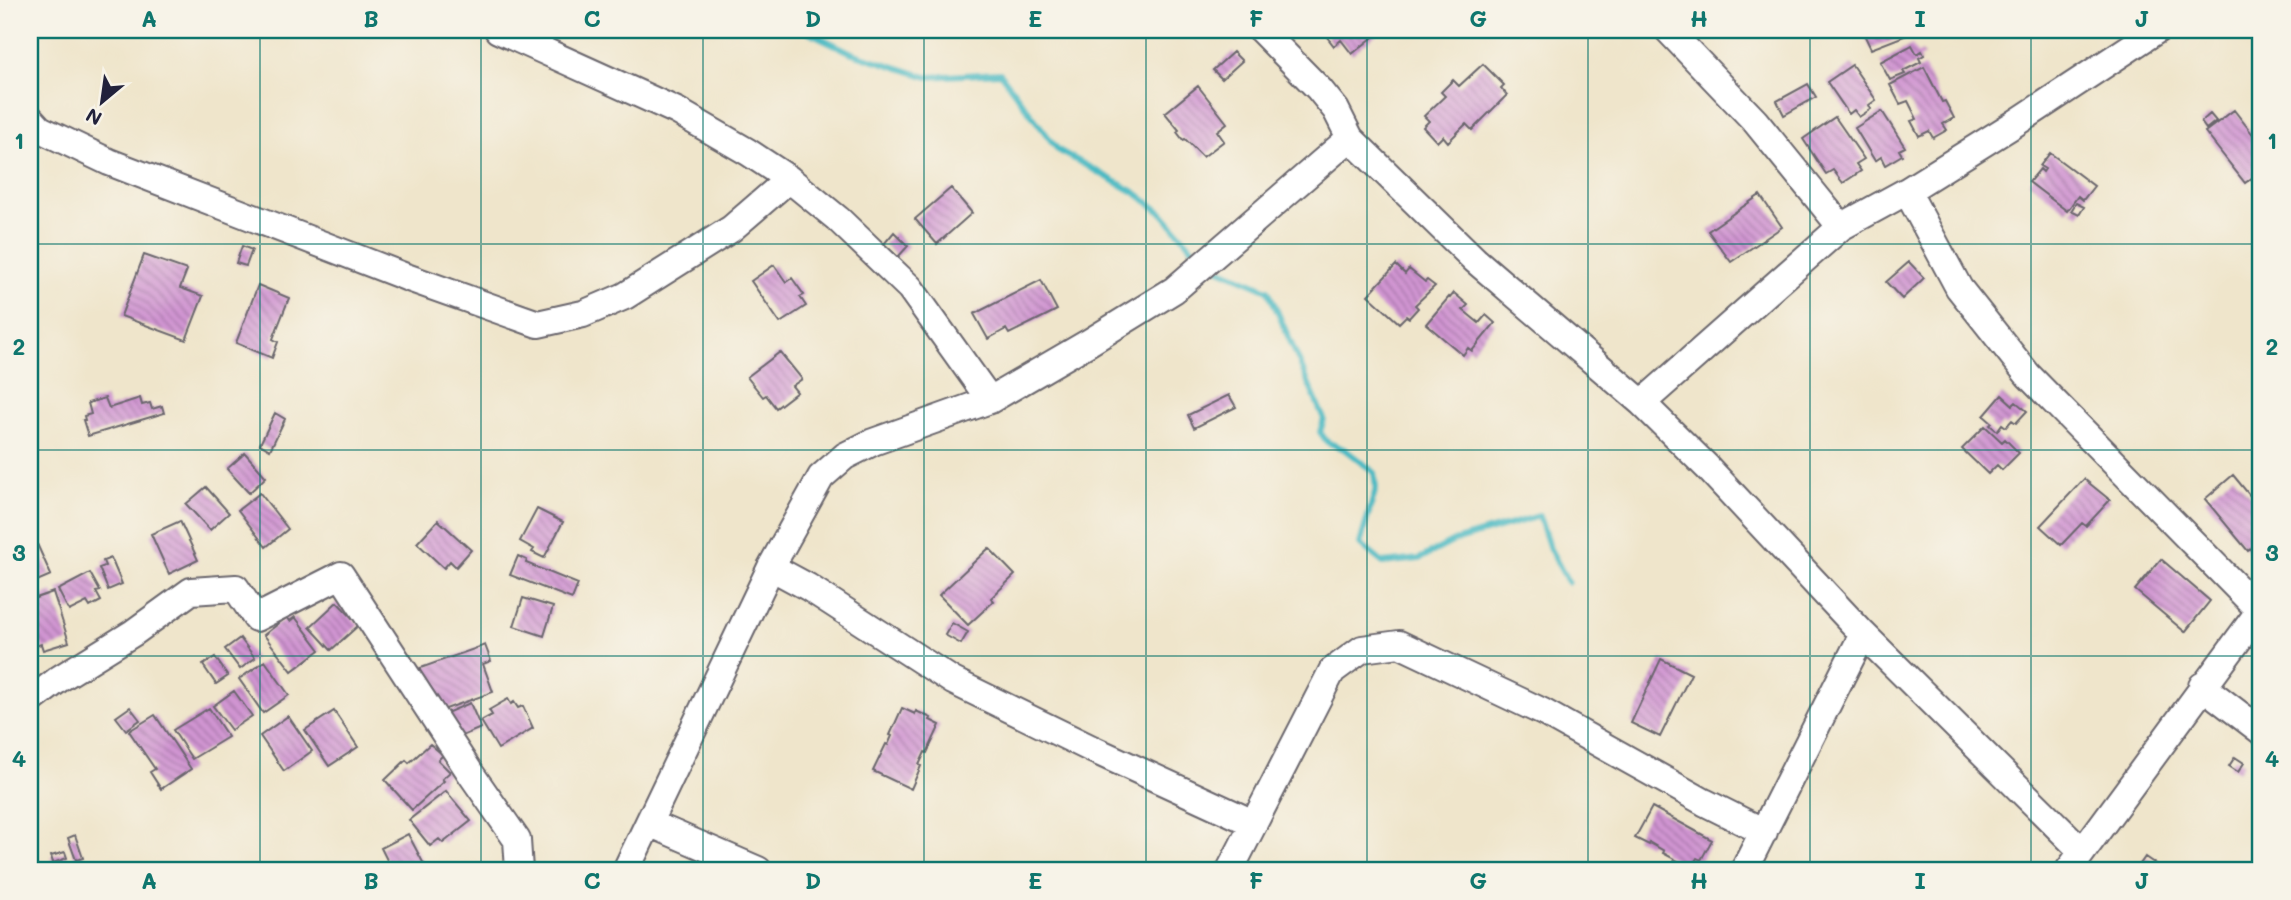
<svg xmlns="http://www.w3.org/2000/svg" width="2291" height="900" font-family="Mali,sans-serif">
	<defs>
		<pattern id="building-back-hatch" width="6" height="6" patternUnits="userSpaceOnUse" patternTransform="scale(1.75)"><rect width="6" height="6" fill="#d094d1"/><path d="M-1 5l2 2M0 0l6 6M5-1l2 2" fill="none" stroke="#a878ab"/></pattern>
	</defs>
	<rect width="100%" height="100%" fill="#f7f3e8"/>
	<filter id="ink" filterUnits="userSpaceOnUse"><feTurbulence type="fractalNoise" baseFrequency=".0143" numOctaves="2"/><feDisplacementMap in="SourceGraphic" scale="14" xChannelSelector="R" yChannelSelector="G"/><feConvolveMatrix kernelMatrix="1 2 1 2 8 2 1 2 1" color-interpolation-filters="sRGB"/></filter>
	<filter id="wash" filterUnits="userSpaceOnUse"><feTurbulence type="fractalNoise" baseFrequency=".00686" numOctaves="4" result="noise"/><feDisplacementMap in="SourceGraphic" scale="28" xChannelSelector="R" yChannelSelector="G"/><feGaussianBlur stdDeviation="1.57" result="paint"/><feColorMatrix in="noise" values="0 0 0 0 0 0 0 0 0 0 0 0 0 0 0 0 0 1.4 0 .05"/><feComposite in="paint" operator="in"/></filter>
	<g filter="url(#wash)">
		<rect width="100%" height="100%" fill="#efe5cb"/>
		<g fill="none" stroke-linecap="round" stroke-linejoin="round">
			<path stroke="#4bbac3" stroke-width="6" d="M805 30 852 53 927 77 1000 73 1058 150 1136 193 1162 213 1201 258
				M1212 266 1268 290 1324 419 1320 432 1327 442 1344 449 1374 472 1376 488 1360 544 1383 563 1419 559 1454 541 1539 516 1550 549 1568 582"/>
		</g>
		<g id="blocks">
			<path fill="url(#building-back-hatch)" d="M1326 30H1382L1352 54 1341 40 1334 46 1327 37 1330 35Z
				M1862 30H1905L1907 35 1871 49Z
				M1912 45 1917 54 1922 51 1924 55 1919 58 1921 62 1903 71 1905 74 1890 80 1880 62Z
				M1233 52 1242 61 1222 79 1213 70Z
				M1483 64 1504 85 1501 88 1507 95 1472 130 1466 124 1448 142 1443 136 1437 142 1423 127 1429 121 1424 116 1445 96 1441 92 1453 80 1459 86Z
				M1852 65 1876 100 1869 105 1871 109 1859 117 1854 110 1849 114 1827 82Z
				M1924 67 1942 102 1945 101 1954 118 1943 124 1947 130 1933 138 1929 131 1919 136 1911 121 1917 119 1908 101 1900 104 1890 85Z
				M1808 84 1816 97 1784 115 1777 101Z
				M1198 86 1227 123 1217 131 1224 141 1203 157 1185 139 1183 140 1177 132 1179 130 1165 113Z
				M2234 110 2261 145V171L2245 183 2205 132Z
				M1882 111 1905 147 1899 150 1902 155 1885 165 1881 157 1875 161 1855 128Z
				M2210 114 2216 121 2206 129 2201 122Z
				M1835 117 1864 159 1856 164 1861 171 1843 183 1833 170 1826 174 1803 139Z
				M2050 153 2094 186 2083 200 2078 196 2067 211 2029 182 2040 169 2043 172 2045 169 2040 166Z
				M951 188 972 213 937 244 915 219Z
				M1760 195 1782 227 1731 262 1708 231Z
				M2076 203 2084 207 2079 215 2071 211Z
				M894 232 908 246 898 257 884 244Z
				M242 246 252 250 246 266 236 263Z
				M144 255 187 270 180 288 203 296 186 340 121 316Z
				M1909 262 1924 278 1902 299 1886 282Z
				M774 265 786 282 792 278 804 295 800 297 806 306 780 323 751 281Z
				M1396 265 1405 274 1409 269 1425 282 1427 280 1435 286 1415 305 1418 308 1409 318 1406 316 1399 323 1368 295Z
				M1041 280 1057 310 1009 334 1006 329 988 339 974 314Z
				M258 285 289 298 273 339 278 342 272 358 236 343Z
				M1454 293 1468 305 1463 310 1479 323 1486 315 1495 323 1472 351 1468 348 1463 355 1426 324 1449 297 1450 298Z
				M780 352 802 379 792 386 797 392 776 408 766 395 763 397 747 377Z
				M1229 395 1236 407 1194 428 1188 415Z
				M2002 395 2013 405 2016 402 2027 411 2016 423 2012 420 2006 427 2002 424 1997 431 1990 425 1992 423 1984 416Z
				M105 398 109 408 140 398 142 405 150 403 152 409 162 406 164 413 88 436 83 420H85L84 416 91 414 88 403Z
				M275 413 285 419 270 450 260 444Z
				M1985 426 2002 442 2005 439 2019 453 2002 470 1997 465 1988 474 1962 449Z
				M245 453 266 477 249 493 227 469Z
				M2233 475 2261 509V540L2248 551 2205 499Z
				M2084 479 2110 500 2086 526 2082 523 2061 545 2040 526Z
				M206 487 229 513 210 530 186 504Z
				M260 493 288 529 266 547 238 510Z
				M537 509 563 522 544 558 532 552 534 549 520 541Z
				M438 520 471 550 456 567 450 561 444 568 417 543Z
				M180 521 198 560 169 574 151 534Z
				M37 544 51 575 30 584V547Z
				M989 548 1015 575 991 598 994 601 968 625 939 595Z
				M518 556 527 560 526 563 578 584 572 599 510 575Z
				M111 558 122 584 108 590 99 568 105 566 103 561Z
				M2161 559 2210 601 2185 632 2135 590Z
				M90 573 100 591 96 592 101 601 90 607 87 602 69 611 58 590Z
				M53 592 69 642 43 650 41 644 30 648V600Z
				M523 598 553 607 544 636 514 626Z
				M337 602 359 625 331 650 310 627Z
				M287 617 290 621 295 617 320 650 292 671 264 635Z
				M952 623 968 632 961 644 945 635Z
				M240 638 255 658 240 669 225 649Z
				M485 645 491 661 483 664 493 692 443 710 440 702 435 704 427 682 417 685 412 671Z
				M215 657 228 676 216 684 203 665Z
				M1661 659 1691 674 1660 737 1631 723Z
				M265 661 289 695 263 713 239 679Z
				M234 691 252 716 231 730 213 706Z
				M508 699 511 704 514 702 518 708 523 706 533 728 498 749 481 721 492 715 489 710Z
				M470 703 481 728 455 739 444 714Z
				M130 707 140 720 126 730 116 717Z
				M209 708 228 737 192 759 173 730Z
				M902 708 915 714 916 711 931 718 930 720 940 725 927 753 925 752 919 765 921 766 911 789 873 771 886 744 888 745 892 736 890 735Z
				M334 711 358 747 329 766 305 730Z
				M155 715 191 769 161 789 150 772 155 769 129 731Z
				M288 716 312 751 284 771 260 736Z
				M430 744 443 755 438 760 450 772 442 779 444 781 412 810 385 780 406 760 409 763Z
				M2235 757 2244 763 2238 772 2229 766Z
				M446 791 471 821 443 843 439 839 430 846 409 820Z
				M1652 807 1712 840 1701 860 1697 858 1691 868 1663 853 1664 851 1650 843 1649 845 1635 838Z
				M408 834 427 870H392L381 848Z
				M75 835 83 858 76 860 68 838Z
				M65 852 67 858 53 863 51 856Z
				M2145 857 2164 870H2136Z"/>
		</g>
	</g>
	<g filter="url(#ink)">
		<use href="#blocks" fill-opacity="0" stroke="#6a666d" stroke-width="2"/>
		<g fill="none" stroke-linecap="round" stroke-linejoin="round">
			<defs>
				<path id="minor" d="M498 30 677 111 748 152 789 179 838 219 910 288 990 400
					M1261 30 1319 89 1336 110 1350 138 1475 260 1642 403 1707 467 1863 634 2082 851
					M1668 30 1755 121 1841 227
					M30 118 40 129 109 162 406 277 538 324 583 314 625 296 731 229 789 179
					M1907 191 1959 288 2028 375 2259 610
					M1642 403 1841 227 1907 191 2011 126 2157 30
					M771 567 808 587 953 681 1092 749 1253 823
					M2202 686 2261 731
					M30 701 59 679 133 633 191 591 236 588 256 618 341 575 471 774 517 840 519 870
					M649 823 758 870
					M626 870 771 567 821 477 845 456 873 442 990 400 1088 343 1174 290 1350 138
					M1230 870 1332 671 1362 649 1399 644 1543 712 1704 802 1764 832
					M1744 870 1863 634
					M2069 870 2261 609"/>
			</defs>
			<use href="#minor" stroke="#6a666d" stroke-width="30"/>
			<use href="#minor" stroke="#fff" stroke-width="26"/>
		</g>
	</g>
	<path fill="none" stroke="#0f766e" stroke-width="2" stroke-opacity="0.55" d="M260 30V870M481 30V870M703 30V870M924 30V870M1146 30V870M1367 30V870M1588 30V870M1810 30V870M2031 30V870M30 244H2261M30 450H2261M30 656H2261"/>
	<rect width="2291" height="900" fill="none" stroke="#f7f3e8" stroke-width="77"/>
	<g transform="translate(102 102) rotate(209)" stroke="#f7f3e8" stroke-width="5" paint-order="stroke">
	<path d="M0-5L12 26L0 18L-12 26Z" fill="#22223b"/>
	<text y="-10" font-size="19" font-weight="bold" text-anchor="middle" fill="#22223b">N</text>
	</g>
	<rect x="38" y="38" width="2214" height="824" fill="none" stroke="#0f766e" stroke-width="2.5"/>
	<g font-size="23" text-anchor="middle" font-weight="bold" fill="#0f766e">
		<text x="149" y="27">A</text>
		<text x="371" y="27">B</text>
		<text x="592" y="27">C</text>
		<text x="813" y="27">D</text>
		<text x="1035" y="27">E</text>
		<text x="1256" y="27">F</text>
		<text x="1478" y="27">G</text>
		<text x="1699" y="27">H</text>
		<text x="1920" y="27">I</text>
		<text x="2142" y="27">J</text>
		<text x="19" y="149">1</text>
		<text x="2272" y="149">1</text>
		<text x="19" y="355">2</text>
		<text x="2272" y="355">2</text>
		<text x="19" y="561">3</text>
		<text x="2272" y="561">3</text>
		<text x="19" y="767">4</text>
		<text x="2272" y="767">4</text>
		<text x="149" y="889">A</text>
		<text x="371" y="889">B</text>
		<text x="592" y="889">C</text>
		<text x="813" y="889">D</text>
		<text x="1035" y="889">E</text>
		<text x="1256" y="889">F</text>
		<text x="1478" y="889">G</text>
		<text x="1699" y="889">H</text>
		<text x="1920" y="889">I</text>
		<text x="2142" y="889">J</text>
	</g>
</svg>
